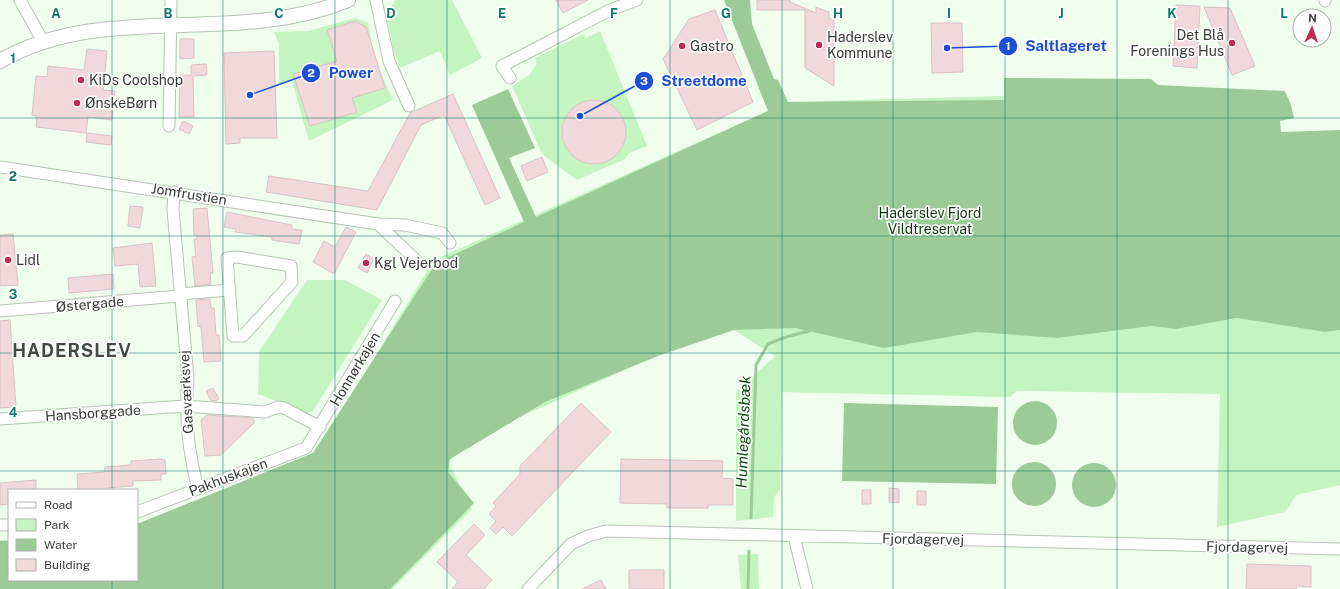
<svg xmlns="http://www.w3.org/2000/svg" width="1340" height="589" font-family="'Public Sans',sans-serif">
	<rect width="100%" height="100%" fill="#effeed"/>
	<path fill="#c4f4c0" fill-rule="evenodd" d="M395 0H452L482 58 450 75 440 51 400 68 393 48 387 16Z
		M355 18 368 23C372 50 381 76 393 100L309 141 292 81 279 84V44L274 32 308 31Z
		M600 31 647 146 629 153 625 159 577 180 542 154 512 86 529 75 537 64 535 58 584 34 586 38Z
		M1215 90 1228 317 1177 329 1237 318 1325 332 1340 330V485L1296 495 1285 512 1217 527 1220 394 1017 391 1010 397 782 392 780 490 774 497 773 517 736 521V392L775 356 734 330 774 328 736 320 473 438 448 462 472 509 392 589H0V540H9V580H137V524L315 454 434 260 788 102ZM1156 321 1158 327 1151 326 1058 338 1021 335Z
		M307 280H345L382 300 313 411 307 413 258 394 259 352Z
		M758 554 759 589H741L738 555Z"/>
	<path fill="#9ccb98" d="M724 0H750L752 24 774 79 778 80 788 102 1004 100V78L1151 79 1158 85 1285 91 1291 105 1294 118 1280 121 1281 132 1340 130V330L1325 332 1237 318 1176 329 1151 326 1058 338 977 332 884 348 795 328 734 330 658 356 545 402 450 459 448 472 474 503 390 589H0V541H9V580H137V524L313 453 436 263 524 222 472 105 508 89 535 148 509 158 536 217 768 111Z
		M1013 423a22 22 0 1 1 44 0a22 22 0 1 1-44 0Z
		M844 403 998 407 996 484 842 481Z
		M1012 484a22 22 0 1 1 44 0a22 22 0 1 1-44 0Z
		M1072 485a22 22 0 1 1 44 0a22 22 0 1 1-44 0Z"/>
	<g fill="none" stroke-linecap="round" stroke-linejoin="round">
		<path stroke="#9ccb98" stroke-width="3" d="M751 518 756 365 768 344 786 337 809 331
			M748 589 749 551"/>
	</g>
	<path fill="#f1d8db" stroke="#d9c1c5" d="M556 0H588L563 13Z
		M757 0H790V2L816 13V7L829 12V18L834 21V86L805 68V10H757Z
		M1176 5 1200 6 1197 68 1173 66Z
		M1204 7 1230 8 1255 66 1232 75Z
		M715 10 753 102 697 130 663 59 689 19Z
		M355 21 366 27 385 88 352 98 357 112 310 126 293 74 337 61 327 30Z
		M931 23H962L963 72 932 73Z
		M180 39H194V58L180 59Z
		M87 49 107 51 103 90 115 91 112 120 88 117 86 133 36 127 37 116 32 115 36 76 47 77 48 66 84 70Z
		M274 51 277 138H240V143L226 144 224 53Z
		M206 64 207 75 193 76 194 117H179L180 75H191V65Z
		M453 94 500 198 485 205 444 115 421 125 377 210 266 192 269 176 368 191 410 113Z
		M562 132a32 32 0 1 1 64 0a32 32 0 1 1-64 0Z
		M183 121 193 126 189 134 179 129Z
		M87 133 112 136 111 145 86 142Z
		M542 157 548 172 527 181 521 166Z
		M130 206 143 207 140 228 128 226Z
		M207 208 213 273H210L211 284 195 286 192 257 196 256 194 239H197V235H194L193 209Z
		M227 212 292 225V229L302 230 299 244 272 240V237L235 232 236 229 224 227Z
		M346 227 356 232 334 274 313 262 324 241 335 247Z
		M13 234 18 285 0 286V235Z
		M152 243 156 286 140 287 138 264 115 266 113 248Z
		M366 254 374 259 367 273 358 268Z
		M113 274 114 289 69 293 68 278Z
		M210 299 211 308H214L216 335H219L221 361 204 362 201 326 198 327 196 300Z
		M10 320 16 407 0 408V321Z
		M213 388 219 399 215 401H211L206 391Z
		M581 403 611 432 512 536 503 527 496 534 490 528 496 521 489 514 496 506 493 503 520 474V466Z
		M207 415 253 418 255 422 221 455 205 456 201 420Z
		M160 459 165 460 166 474H161V480L133 481V486L106 488V490H78L77 474 105 472V467L131 465V461Z
		M621 459 723 461 722 478 733 479V505H708V508H667V504L620 503Z
		M36 480V490H9V504L0 505V483Z
		M889 488 899 489V503L889 502Z
		M862 490H871V504H862Z
		M917 491H926V505H917Z
		M474 524 485 535 466 555 492 580 484 589H452L458 582 437 562Z
		M1247 564 1311 566V587L1297 586 1296 589H1246Z
		M629 570H664V589H629Z
		M601 580 606 589H582Z"/>
	<g fill="none" stroke-linecap="round" stroke-linejoin="round">
		<defs>
			<path id="minor" d="M20 0 40 36
				M376 0 389 61 409 106
				M1325 1V0
				M510 78 502 66 610 10 637 0
				M169 126 171 0
				M0 167 378 224 405 225 442 233 450 243
				M174 192 173 210 188 378C184 417 188 451 198 489
				M378 224 419 263
				M237 257 291 266 292 282 243 336H233L227 258Z
				M179 294 230 290
				M0 311 179 296
				M0 419 185 406 265 412 278 407 284 408 320 427
				M137 512 306 448 395 301
				M0 525H9
				M794 536 807 589
				M528 589 571 544 588 536 606 531 1340 549"/>
			<path id="tertiary" d="M0 61C106 0 234 47 348 0"/>
		</defs>
		<use href="#minor" stroke="#b5c4b4" stroke-width="13"/>
		<use href="#tertiary" stroke="#b5c4b4" stroke-width="16"/>
		<use href="#minor" stroke="#fff" stroke-width="11"/>
		<use href="#tertiary" stroke="#fff" stroke-width="14"/>
	</g>
	<path fill="none" stroke="#0f766e" stroke-width="1" stroke-opacity="0.55" d="M112 0V490M223 0V589M335 0V589M447 0V589M558 0V589M670 0V589M782 0V589M893 0V589M1005 0V589M1117 0V589M1228 0V589M0 118H1340M0 236H1340M0 353H1340M0 471H1340M112 580V589"/>
	<g fill="#bb2c57" stroke="#fff" stroke-width="1.5">
		<circle cx="1232" cy="43" r="4"/>
		<circle cx="819" cy="45" r="4"/>
		<circle cx="682" cy="46" r="4"/>
		<circle cx="81" cy="80" r="4"/>
		<circle cx="77" cy="103" r="4"/>
		<circle cx="8" cy="260" r="4"/>
		<circle cx="366" cy="263" r="4"/>
	</g>
	<g text-anchor="middle" dominant-baseline="central" stroke-width="3.5" stroke-linejoin="round" paint-order="stroke">
		<g font-size="14" fill="#363c36" stroke="#fff" text-anchor="start">
			<text x="1224" y="35" text-anchor="end">Det Blå<tspan x="1224" dy="16">Forenings Hus</tspan></text>
			<text x="827" y="37">Haderslev<tspan x="827" dy="16">Kommune</tspan></text>
			<text x="690" y="46">Gastro</text>
			<text x="89" y="80">KiDs Coolshop</text>
			<text x="85" y="103">ØnskeBørn</text>
			<text x="16" y="260">Lidl</text>
			<text x="374" y="263">Kgl Vejerbod</text>
		</g>
		<g font-size="14" fill="#363c36" stroke="#fff">
			<text transform="translate(189 194) rotate(9)">Jomfrustien</text>
			<text transform="translate(90 304) rotate(-5)">Østergade</text>
			<text transform="translate(355 369) rotate(-59)">Honnørkajen</text>
			<text transform="translate(186 392) rotate(-93)">Gasværksvej</text>
			<text transform="translate(93 413) rotate(-4)">Hansborggade</text>
			<text transform="translate(228 477) rotate(-21)">Pakhuskajen</text>
			<text transform="translate(923 539) rotate(1)">Fjordagervej</text>
			<text transform="translate(1247 547) rotate(1)">Fjordagervej</text>
		</g>
		<g font-size="14" fill="#063806" stroke="#fff">
			<text x="930" y="213">Haderslev Fjord<tspan x="930" dy="16">Vildtreservat</tspan></text>
		</g>
		<g font-size="15" font-style="italic" fill="#074b08" stroke="#fff">
			<text transform="translate(743 432) rotate(-88)">Humlegårdsbæk</text>
		</g>
		<g font-size="18" font-weight="bold" letter-spacing="1" fill="#404c3f" stroke="#fff">
			<text x="72" y="350">HADERSLEV</text>
		</g>
	</g>
	<g font-size="13" text-anchor="middle" font-weight="bold" fill="#0f766e" stroke="#fff" stroke-width="3.5" stroke-linejoin="round" paint-order="stroke">
		<text x="56" y="18">A</text>
		<text x="168" y="18">B</text>
		<text x="279" y="18">C</text>
		<text x="391" y="18">D</text>
		<text x="502" y="18">E</text>
		<text x="614" y="18">F</text>
		<text x="726" y="18">G</text>
		<text x="838" y="18">H</text>
		<text x="949" y="18">I</text>
		<text x="1061" y="18">J</text>
		<text x="1172" y="18">K</text>
		<text x="1284" y="18">L</text>
		<text x="13" y="63">1</text>
		<text x="13" y="181">2</text>
		<text x="13" y="299">3</text>
		<text x="13" y="417">4</text>
	</g>
	<path fill="none" stroke="#1d4ed8" stroke-width="1.5" d="M947 48L1008 46M250 95L311 73M580 116L644 81"/>
	<g fill="#1d4ed8" stroke="#fff" stroke-width="1.5">
		<circle cx="947" cy="48" r="4"/>
		<circle cx="250" cy="95" r="4"/>
		<circle cx="580" cy="116" r="4"/>
		<circle cx="1008" cy="46" r="10"/>
		<circle cx="311" cy="73" r="10"/>
		<circle cx="644" cy="81" r="10"/>
	</g>
	<g font-size="12" text-anchor="middle" font-weight="bold" fill="#fff">
		<text x="1008" y="50">1</text>
		<text x="311" y="77">2</text>
		<text x="644" y="85">3</text>
	</g>
	<g font-size="15" text-anchor="middle" font-weight="bold" fill="#1d4ed8" stroke="#fff" stroke-width="3.5" stroke-linejoin="round" paint-order="stroke">
		<text x="1066" y="51">Saltlageret</text>
		<text x="351" y="78">Power</text>
		<text x="704" y="86">Streetdome</text>
	</g>
	<rect x="8" y="489" width="130" height="92" fill="#ffffff" stroke="#afb1af"/>
	<rect x="16" y="502" width="20" height="6" fill="#ffffff" stroke="#afb1af"/>
	<text x="44" y="509" font-size="12" fill="#363c36">Road</text>
	<rect x="16" y="519" width="20" height="12" fill="#c4f4c0" stroke="#afb1af"/>
	<text x="44" y="529" font-size="12" fill="#363c36">Park</text>
	<rect x="16" y="539" width="20" height="12" fill="#9ccb98" stroke="#afb1af"/>
	<text x="44" y="549" font-size="12" fill="#363c36">Water</text>
	<rect x="16" y="559" width="20" height="12" fill="#f1d8db" stroke="#afb1af"/>
	<text x="44" y="569" font-size="12" fill="#363c36">Building</text>
	<g transform="translate(1312 28) rotate(3)"><circle r="19" fill="#ffffff" stroke="#afb1af"/>
	<path d="M0-3L7 15L0 10L-7 15Z" fill="#bb2c57"/>
	<text y="-6" font-size="11" font-weight="bold" text-anchor="middle" fill="#363c36">N</text>
	</g>
</svg>
